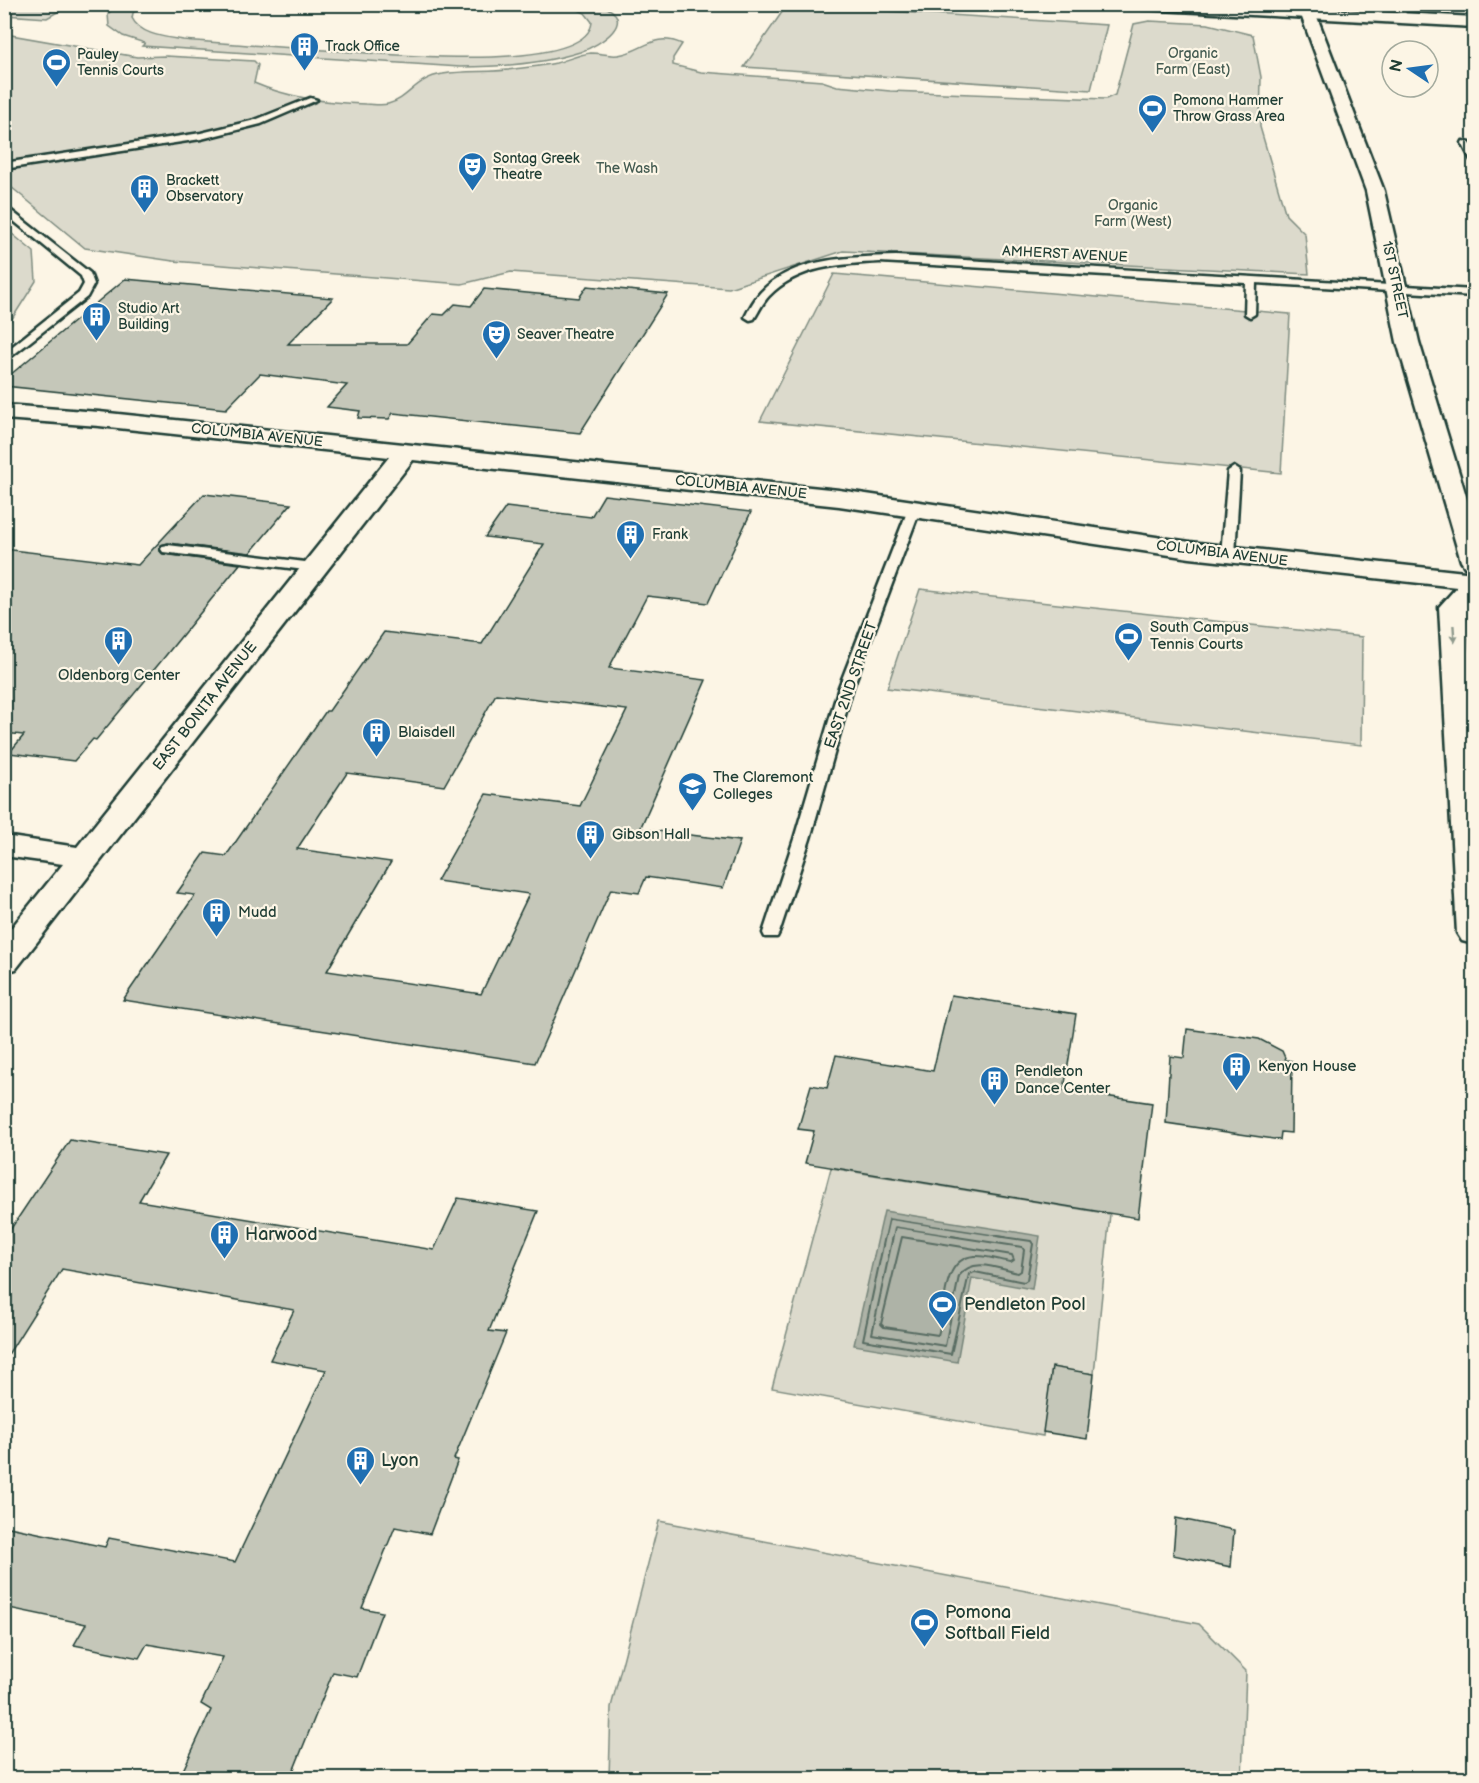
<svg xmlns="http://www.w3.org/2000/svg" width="1479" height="1783" font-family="'Balsamiq Sans',sans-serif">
	<rect width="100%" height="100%" fill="#fcf5e5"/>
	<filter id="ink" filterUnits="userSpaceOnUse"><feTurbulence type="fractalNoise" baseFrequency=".0167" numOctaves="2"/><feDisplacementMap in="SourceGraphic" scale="12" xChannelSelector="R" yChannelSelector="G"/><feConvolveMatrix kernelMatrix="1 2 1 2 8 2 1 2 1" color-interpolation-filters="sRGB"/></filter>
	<g filter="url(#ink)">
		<path fill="#dcdacc" stroke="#7e8c80" stroke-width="1.5" d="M117 4 142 5 133 13 132 18C140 35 166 37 183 40 230 44 277 47 324 50 363 52 587 77 592 22L585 13 568 5C578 4 592 2 601 5 640 20 600 45 580 52 542 64 501 67 460 67L142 46 145 43 123 36 109 26 108 14Z
			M4 5 5 4 70 5 47 18 5 15Z
			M787 5H790L1107 25 1091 90 744 67Z
			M1149 21 1208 24 1253 35 1261 77 1260 127 1286 215 1305 234 1309 274 843 251 729 288 511 272 462 284 173 261 85 248 5 182V34L137 57 166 56 254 61 258 65 254 83C289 98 327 103 365 104 372 104 381 106 388 104 410 98 415 78 443 74 467 70 491 73 515 69 529 67 543 66 556 63 567 60 580 54 591 53 600 53 609 56 618 55 643 52 653 31 682 44L673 58V65L701 72 822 81 837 86 890 91 1106 99 1115 95 1134 24Z
			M5 228 34 252 36 281 5 330Z
			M834 274 1290 314 1281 473 760 421Z
			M920 589 1362 637 1361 745 887 688Z
			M831 1168 1110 1214 1094 1374 1052 1368 1043 1436 772 1388Z
			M659 1521 1199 1624 1246 1671 1242 1778H609L611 1707Z"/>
		<path fill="#aeb3a7" stroke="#758479" stroke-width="1.5" d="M884 1211 1040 1236 1032 1289 972 1278 957 1362 854 1345Z"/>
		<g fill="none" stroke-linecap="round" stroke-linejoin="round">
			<path stroke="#586c62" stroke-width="1.5" d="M885 1237 889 1219 1006 1237
				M893 1237 895 1227 959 1237"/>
			<path stroke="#586c62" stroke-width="2" d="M885 1236 863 1340 951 1354 969 1274 975 1272 1024 1282 1027 1280 1033 1244 1031 1241 996 1236
				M893 1236 872 1334 945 1346 959 1276C973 1256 999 1269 1018 1273L1021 1271 1024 1250 1022 1247 950 1236
				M902 1237 1012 1255 1014 1260 1011 1262C999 1260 986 1255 974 1256 940 1259 946 1311 938 1335L884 1327 881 1324Z"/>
		</g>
		<path fill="#c5c7b9" stroke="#1f3d34" stroke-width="1.5" fill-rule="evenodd" d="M125 279 333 298 288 344H407L433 314 444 315 455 304 471 306 484 289 579 298 587 286 668 294 580 433 393 413 389 419 358 418 360 411 327 407 347 385 260 374 226 409 4 386V380Z
			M204 494 291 504 250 553 168 543 161 545 159 550 163 554 240 564 158 665 96 740 93 739 74 761 9 753 24 735 4 733V549L138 565Z
			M604 495 751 512 708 603 647 596 609 668 706 680 640 829 740 841 723 888 646 877 639 893 611 889 535 1063 123 1000 195 895 177 893 205 853 226 856 326 711H329L384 632 482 644 544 544 485 537 506 507 591 517ZM496 694 627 710 580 806 486 794 437 881 529 894 481 994 327 971 391 862 297 849 347 773 444 786Z
			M951 995 1076 1014 1064 1090 1152 1103 1138 1218 805 1163 814 1131 798 1129 811 1085 827 1088 836 1055 933 1071Z
			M1187 1029 1259 1039 1282 1051 1286 1060 1292 1061 1291 1133 1281 1132 1280 1140 1166 1123 1170 1056 1184 1058Z
			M70 1140 166 1155 139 1201 434 1250 458 1198 538 1211 489 1331 506 1333 454 1459 458 1460 430 1534 395 1527 362 1608 382 1612 357 1677 333 1672 290 1779H179L211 1710 201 1704 223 1657 147 1644 139 1658 74 1645 86 1624 4 1607V1526L105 1547 109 1538 235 1562 326 1370 270 1360 294 1310 62 1269 4 1361V1239Z
			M1052 1367 1094 1374 1087 1439 1043 1432Z
			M1176 1518 1234 1530 1231 1567 1173 1555Z"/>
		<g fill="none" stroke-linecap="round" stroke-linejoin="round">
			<defs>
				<path id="service" d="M1395 4H1403L1408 21H1402Z
					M310 98 317 100 261 124 201 139 4 169V163L201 133 255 120Z
					M1463 141 1470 143 1474 150V161L1471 160 1462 143Z
					M4 205 90 273 94 284 87 297 4 362V353L79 293 84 284 81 276 4 213Z
					M896 256 1474 290V296L1256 283 1255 314 1250 317 1245 314 1246 283 880 262C841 264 798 266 769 296 763 302 759 311 754 319L750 320 745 317C749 309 754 300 760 293 792 257 851 257 896 256Z
					M1234 467 1240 471 1235 555 1228 559 1221 555 1228 471Z
					M915 503 921 507 853 687 810 839 779 933 777 937H765L763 933 794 839 839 687 909 507Z
					M168 545 313 563 320 567 313 571 163 552 161 549 163 546Z"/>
				<path id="minor" d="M1135 4H1236L1474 17V27L1142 9Z
					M4 405 99 412 839 490 1190 542 1474 573V600L1467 608 1474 712V944L1462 941 1457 933 1439 607 1457 587 1190 558 839 506 413 460 16 969 4 972V937L63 864 4 856V836L77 847 389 457 99 426 4 419Z"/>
				<path id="tertiary" d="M1297 4H1312L1384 191 1419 342 1474 522V569L1465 567 1461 561 1397 342 1366 191Z"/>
			</defs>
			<use href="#service" stroke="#1f3d34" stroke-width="5"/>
			<use href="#minor" stroke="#1f3d34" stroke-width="5"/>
			<use href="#tertiary" stroke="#1f3d34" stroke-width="5"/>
			<use href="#service" fill="#fcf5e5" fill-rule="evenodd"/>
			<use href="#minor" fill="#fcf5e5" fill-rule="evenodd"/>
			<use href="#tertiary" fill="#fcf5e5" fill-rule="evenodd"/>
		</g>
		<defs><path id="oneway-solid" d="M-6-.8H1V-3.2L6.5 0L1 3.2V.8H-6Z" transform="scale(1.5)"/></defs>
		<use fill="#8e998c" href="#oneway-solid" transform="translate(1454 634) rotate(86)"/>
	</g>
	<defs>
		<symbol id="building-pin" viewBox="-11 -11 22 30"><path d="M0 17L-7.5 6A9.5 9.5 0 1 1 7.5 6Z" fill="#1f6fb2" stroke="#fcf5e5"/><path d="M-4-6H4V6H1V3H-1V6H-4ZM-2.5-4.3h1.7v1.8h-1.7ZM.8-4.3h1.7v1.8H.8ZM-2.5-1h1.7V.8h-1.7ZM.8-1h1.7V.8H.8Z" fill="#fff"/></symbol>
		<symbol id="stadium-pin" viewBox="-11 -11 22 30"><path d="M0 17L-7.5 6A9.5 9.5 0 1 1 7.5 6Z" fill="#1f6fb2" stroke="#fcf5e5"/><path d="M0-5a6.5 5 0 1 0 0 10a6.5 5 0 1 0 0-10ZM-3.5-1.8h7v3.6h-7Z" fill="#fff"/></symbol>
		<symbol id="theatre-pin" viewBox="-11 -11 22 30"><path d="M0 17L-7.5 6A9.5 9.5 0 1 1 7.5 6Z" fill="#1f6fb2" stroke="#fcf5e5"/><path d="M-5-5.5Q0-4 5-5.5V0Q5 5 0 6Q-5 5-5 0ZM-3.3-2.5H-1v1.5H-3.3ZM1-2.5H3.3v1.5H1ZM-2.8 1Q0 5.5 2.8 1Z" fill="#fff"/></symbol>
		<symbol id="university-pin" viewBox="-11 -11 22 30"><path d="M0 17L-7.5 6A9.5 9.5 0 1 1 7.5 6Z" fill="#1f6fb2" stroke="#fcf5e5"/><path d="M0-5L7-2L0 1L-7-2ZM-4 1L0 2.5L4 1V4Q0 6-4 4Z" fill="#fff"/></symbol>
	</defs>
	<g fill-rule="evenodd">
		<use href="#building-pin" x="288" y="30" width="33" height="45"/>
		<use href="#stadium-pin" x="40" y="46" width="33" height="45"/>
		<use href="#stadium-pin" x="1136" y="92" width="33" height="45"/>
		<use href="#theatre-pin" x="456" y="150" width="33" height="45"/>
		<use href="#building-pin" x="128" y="172" width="33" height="45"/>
		<use href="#building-pin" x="80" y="300" width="33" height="45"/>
		<use href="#theatre-pin" x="480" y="318" width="33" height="45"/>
		<use href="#building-pin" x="614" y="518" width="33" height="45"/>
		<use href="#stadium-pin" x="1112" y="620" width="33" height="45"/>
		<use href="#building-pin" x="102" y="624" width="33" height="45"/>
		<use href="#building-pin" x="360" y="716" width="33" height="45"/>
		<use href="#university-pin" x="676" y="770" width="33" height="45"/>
		<use href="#building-pin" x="574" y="818" width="33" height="45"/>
		<use href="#building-pin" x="200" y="896" width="33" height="45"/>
		<use href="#building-pin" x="1220" y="1050" width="33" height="45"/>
		<use href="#building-pin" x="978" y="1064" width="33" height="45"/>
		<use href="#building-pin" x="208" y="1218" width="33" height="45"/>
		<use href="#stadium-pin" x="926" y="1288" width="33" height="45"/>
		<use href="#building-pin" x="344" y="1444" width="33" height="45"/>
		<use href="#stadium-pin" x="908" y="1606" width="33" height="45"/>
	</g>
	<g text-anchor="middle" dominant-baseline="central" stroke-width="4.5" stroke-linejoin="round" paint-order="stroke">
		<g font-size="14" fill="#1f3d34" stroke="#fcf5e5" text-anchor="start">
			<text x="325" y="46">Track Office</text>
			<text x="77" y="54">Pauley<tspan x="77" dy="16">Tennis Courts</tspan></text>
			<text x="1173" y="100">Pomona Hammer<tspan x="1173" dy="16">Throw Grass Area</tspan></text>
			<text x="493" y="158">Sontag Greek<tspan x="493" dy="16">Theatre</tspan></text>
			<text x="166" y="180">Brackett<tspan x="166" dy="16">Observatory</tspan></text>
			<text x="118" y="308">Studio Art<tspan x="118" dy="16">Building</tspan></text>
			<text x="517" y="334">Seaver Theatre</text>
			<text x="652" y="534">Frank</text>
		</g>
		<g font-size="14" fill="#455c52" stroke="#fcf5e5">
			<text x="1193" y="53">Organic<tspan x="1193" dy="16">Farm (East)</tspan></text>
			<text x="627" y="168">The Wash</text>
			<text x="1133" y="205">Organic<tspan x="1133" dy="16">Farm (West)</tspan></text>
		</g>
		<g font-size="14" fill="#1f3d34" stroke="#fcf5e5">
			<text transform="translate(1065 254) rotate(3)">AMHERST AVENUE</text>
			<text transform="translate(1395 280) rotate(78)">1ST STREET</text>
			<text transform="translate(257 435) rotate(6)">COLUMBIA AVENUE</text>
			<text transform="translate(741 487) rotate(6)">COLUMBIA AVENUE</text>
			<text transform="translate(1222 553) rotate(7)">COLUMBIA AVENUE</text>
		</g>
		<g font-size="15" fill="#1f3d34" stroke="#fcf5e5" text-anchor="start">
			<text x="1150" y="627">South Campus<tspan x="1150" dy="17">Tennis Courts</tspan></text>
			<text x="119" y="675" text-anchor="middle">Oldenborg Center</text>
			<text x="398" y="732">Blaisdell</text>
			<text x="713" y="777">The Claremont<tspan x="713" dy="17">Colleges</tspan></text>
			<text x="612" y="834">Gibson Hall</text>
			<text x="238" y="912">Mudd</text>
			<text x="1258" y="1066">Kenyon House</text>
			<text x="1015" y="1071">Pendleton<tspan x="1015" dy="17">Dance Center</tspan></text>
		</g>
		<g font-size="15" fill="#1f3d34" stroke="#fcf5e5">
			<text transform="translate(851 685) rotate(-71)">EAST 2ND STREET</text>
			<text transform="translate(205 706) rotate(-52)">EAST BONITA AVENUE</text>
		</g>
		<g font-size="18" fill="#1f3d34" stroke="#fcf5e5" text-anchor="start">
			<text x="245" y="1234">Harwood</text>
			<text x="964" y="1304">Pendleton Pool</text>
			<text x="381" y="1460">Lyon</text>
			<text x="945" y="1612">Pomona<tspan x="945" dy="21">Softball Field</tspan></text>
		</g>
	</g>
	<rect width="1479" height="1783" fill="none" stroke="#fcf5e5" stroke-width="24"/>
	<rect x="12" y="12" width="1455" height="1759" fill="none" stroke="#1f3d34" stroke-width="2" filter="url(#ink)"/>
	<g transform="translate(1410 69) rotate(283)"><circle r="28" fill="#fcf5e5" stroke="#a4ab9e" stroke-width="1.5"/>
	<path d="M0-4.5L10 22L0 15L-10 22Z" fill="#1f6fb2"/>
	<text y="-9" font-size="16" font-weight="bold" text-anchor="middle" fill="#1f3d34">N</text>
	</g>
</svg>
